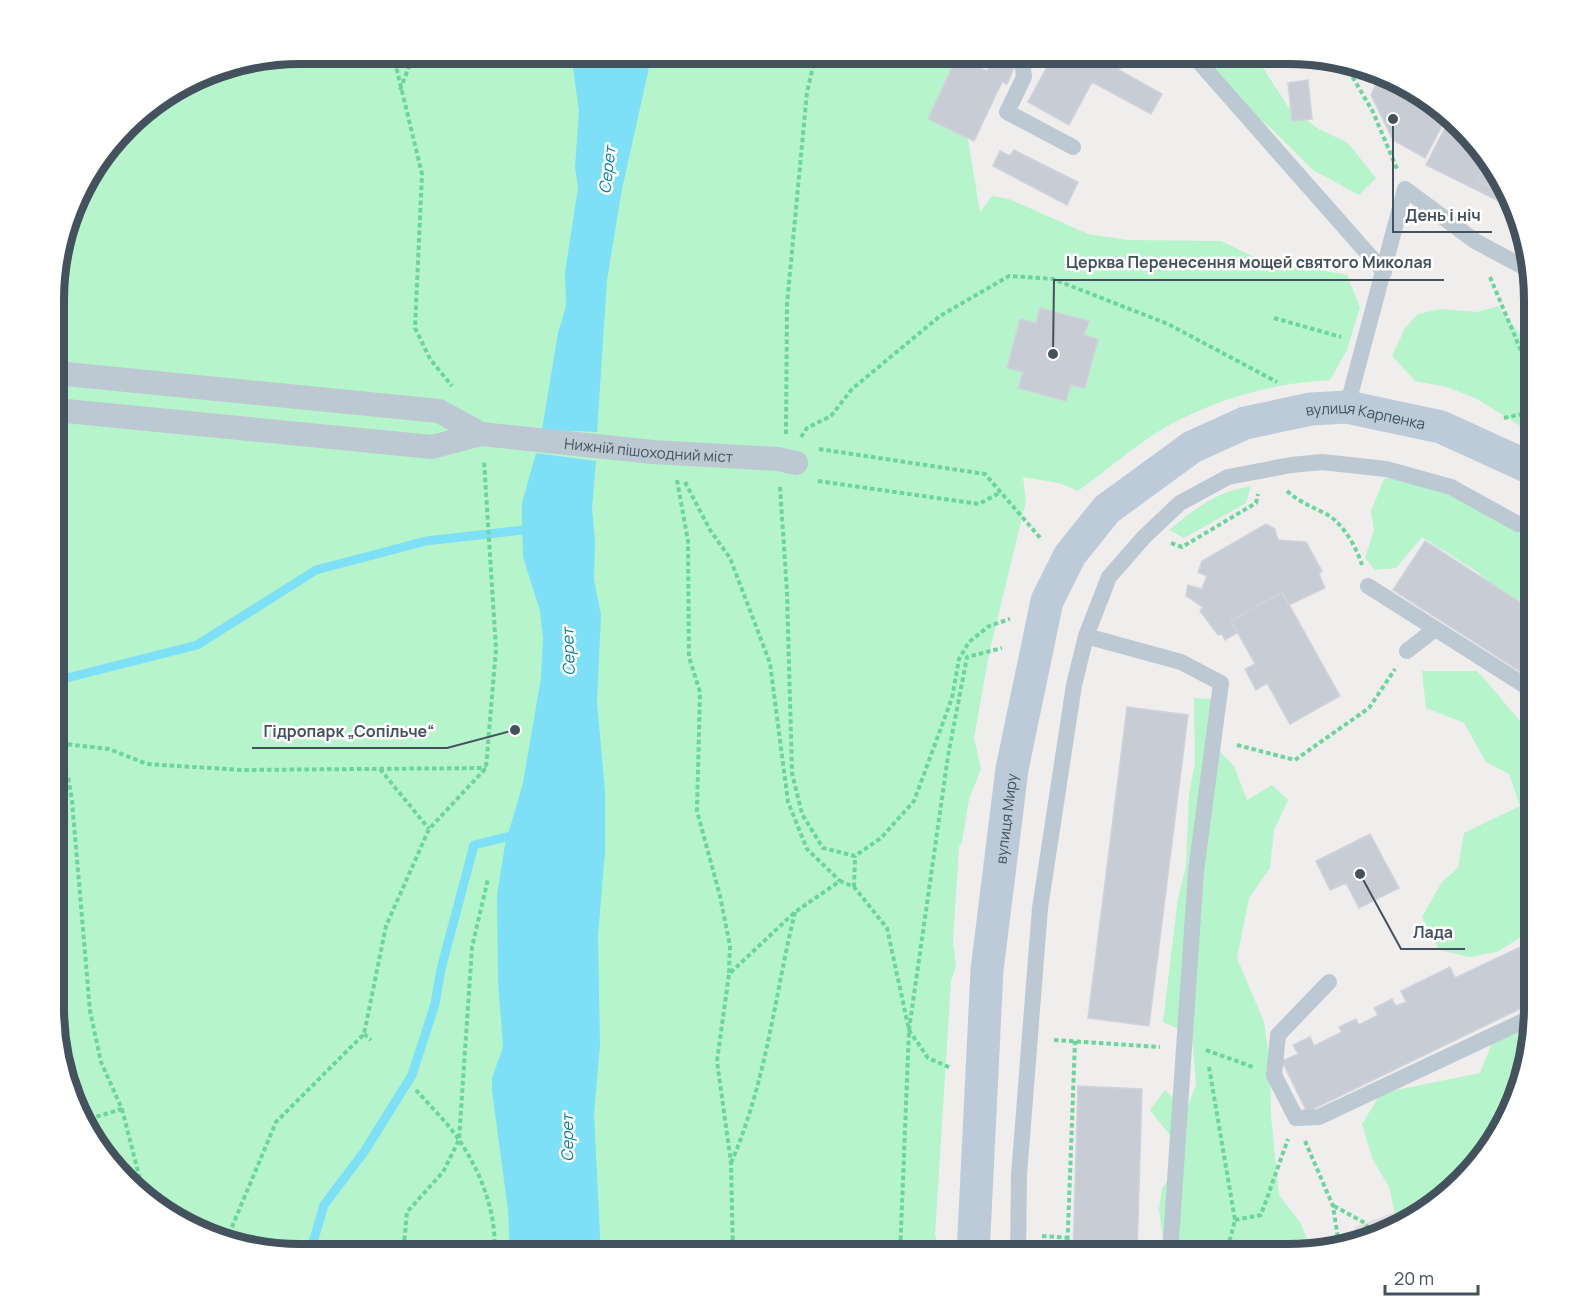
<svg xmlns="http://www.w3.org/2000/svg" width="1589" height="1309" font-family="Manrope,sans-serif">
	<rect width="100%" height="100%" fill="#f0eded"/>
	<path fill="#e2dedf" d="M1450 1191 1383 1236 1359 1241 1355 1227Z"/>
	<path fill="#b6f4cc" d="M301 54H954L980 212 992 196 1009 199 1088 234 1128 240 1221 241 1256 258 1347 275 1360 307 1347 350 1330 380C1275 383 1224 397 1175 422 1145 437 1106 471 1078 491L1059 483 1023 477 1026 501 989 654 974 738 981 769 969 799 962 842 959 847 953 941 956 966 951 981 935 1235 942 1255 285 1254 206 1236 126 1183 79 1117 55 1025 56 268 87 178 138 115 221 67Z
		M1188 54H1254L1289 108 1319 129 1348 143 1376 178 1359 195 1313 170 1270 127 1243 107Z
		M1498 306 1535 353V426L1519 425 1477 399 1447 387 1415 381 1392 356 1405 328 1418 314 1441 309 1478 312Z
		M1410 476 1519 524 1535 519V600L1504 601 1479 573 1422 537 1396 568 1375 570 1365 558 1374 530 1371 511 1384 479Z
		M1251 486 1246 503 1184 538 1169 530C1198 507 1214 493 1251 486Z
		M1422 671H1477C1497 692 1513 716 1535 735V928L1497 952 1469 957 1439 950 1422 917 1442 882 1458 868 1464 833 1520 806 1509 774 1486 762 1464 723 1426 708Z
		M1194 698 1211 699 1216 748 1234 766 1247 800 1272 785 1288 800 1274 830 1270 868 1249 898 1237 958 1264 1022 1270 1063 1271 1116 1279 1195 1300 1222 1311 1249 1288 1255H1165L1159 1209 1162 1188 1174 1172 1176 1143 1150 1110 1165 1090 1186 1111 1196 1085 1192 1035 1163 1022 1178 898 1186 866 1189 794 1195 763Z
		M1534 1019 1516 1103 1463 1183 1398 1226 1389 1187 1372 1158 1362 1124 1381 1093 1480 1073 1492 1043Z"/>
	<path fill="#7de0f6" d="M571 54H652L622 189 607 280 597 432 542 430 558 333 566 306 565 272 578 188 575 167 579 111Z
		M536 453 596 461 592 508 595 542 594 580 601 615 597 702 605 792V851L598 936 600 1045 594 1114 601 1255H510L508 1210 492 1091V1078L503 1047 498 981 497 895 505 845 523 783 541 678 543 639 540 611 523 557 522 521V503Z
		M55 841 61 915 66 1058 64 1060 55 1025Z"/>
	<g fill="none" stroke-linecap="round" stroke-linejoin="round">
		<path stroke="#7de0f6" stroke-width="9" d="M55 681 197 645 316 570 426 541 532 529
			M313 1255 312 1246 324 1205 364 1152 412 1075 435 1004 441 969 474 845 519 834"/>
	</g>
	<path fill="#c8ccd4" stroke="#d0d3da" stroke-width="1.5" d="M1054 54H1101L1100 56 1121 68 1119 70 1162 94 1151 114 1092 82 1069 125 1028 102Z
		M994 55 1015 65 1007 84 1002 82 974 141 928 119 957 57 987 71Z
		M1381 72 1383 73 1447 116 1425 158 1393 140 1371 95Z
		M1308 80 1312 119 1292 121 1288 83Z
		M1450 118 1463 126 1486 162 1477 181 1511 198 1517 210 1426 165Z
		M1014 150 1078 182 1067 205 993 166 1000 151 1010 156Z
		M1486 162 1511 198 1477 181Z
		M1040 308 1089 321 1084 335 1098 339 1085 388 1071 385 1066 401 1018 388 1023 372 1007 368 1020 319 1036 323Z
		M1266 524 1275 529 1278 540 1306 542 1322 571 1319 574 1325 588 1289 605 1282 592 1231 621 1237 633 1225 640 1222 634 1218 635 1200 611 1203 607 1186 596 1188 585 1202 589 1207 576 1198 572 1202 561Z
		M1425 541 1535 612V681L1393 590Z
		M1282 592 1340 696 1290 724 1267 683 1256 690 1245 669 1255 664 1231 621Z
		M1127 707 1188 715 1149 1026 1088 1018Z
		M1370 834 1399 888 1359 908 1346 883 1330 890 1316 861Z
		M1535 940 1534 1002 1307 1112 1282 1061 1298 1054 1293 1045 1310 1037 1314 1046 1342 1032 1339 1027 1356 1019 1359 1025 1378 1015 1374 1008 1392 999 1396 1006 1406 1002 1401 991 1450 967 1455 978Z
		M1078 1086 1142 1089 1137 1255H1073Z"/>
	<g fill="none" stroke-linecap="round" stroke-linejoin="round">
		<path stroke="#6ad69d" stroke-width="4" stroke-dasharray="4.5 3" stroke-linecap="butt" d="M393 54 422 174 415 328 430 359 452 386
			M1345 64 1373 112 1397 169
			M400 90 414 54
			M1490 277 1535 384
			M1274 318 1341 337
			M1504 418 1535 411
			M786 434 787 304 807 92 816 54
			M801 437 807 428 831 416 852 389 940 316 1009 276 1053 279 1168 324 1277 382
			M819 449 985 474 1042 540
			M677 480 688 541 689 657 700 692 697 811 720 896 730 946 729 973
			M818 481 979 504 1001 492
			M685 482 710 530 730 558 770 663 788 802 807 849 840 881
			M780 487 787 592 792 773 802 814 823 848 855 856 881 838 914 801 952 698 959 659 969 642 989 626 1010 619
			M1287 491C1299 502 1313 507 1328 515 1343 524 1357 548 1362 565
			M1171 543 1182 547 1256 503 1258 494
			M1237 745 1295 760 1369 708 1395 669
			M55 751 65 744 109 749 147 764 241 770 486 768
			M55 760 68 776 72 801 90 1011 101 1062 122 1109 144 1195
			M380 769 429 829
			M854 887 855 856
			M364 1034 371 1040
			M1054 1040 1160 1047
			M1206 1050 1253 1067
			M1209 1067 1235 1220 1226 1255
			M416 1090C430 1106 447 1122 459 1140 481 1172 498 1216 494 1255
			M82 1121 122 1109
			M1305 1141 1333 1206 1339 1245
			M731 1163C767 1080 774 998 795 912
			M1334 1206 1365 1223 1374 1238
			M1235 1220 1261 1215 1288 1139
			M1042 1236 1071 1238
			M226 1241 276 1122 364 1034 386 926 429 829 486 768 496 649 484 461
			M403 1255 407 1212 443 1172 459 1140 472 947 488 879
			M733 1255 731 1163 717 1061 729 974 795 912 840 881 854 887 887 928 909 1030 928 1058 951 1068
			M900 1255 909 1030 948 756 967 657 1002 648
			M1067 1255 1075 1041"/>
		<path stroke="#bcc9d2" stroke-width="16" d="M1025 54 1022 60 1024 77 1007 112 1073 147
			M1192 54 1384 272
			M1347 407 1405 189 1475 241 1529 270
			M1368 586 1535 692
			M1086 636 1181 662 1221 683 1196 871 1170 1255
			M1407 651 1435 629
			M1329 982 1278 1035 1274 1075 1296 1118 1319 1117 1534 1016
			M1018 1255 1019 1175 1040 908 1074 685 1086 636 1109 577 1144 537 1180 503 1228 477 1291 465 1322 462 1386 469 1451 487 1518 524"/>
		<g stroke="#bcc9d2" stroke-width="24">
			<path d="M56 373 439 411 481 434"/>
			<path id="s1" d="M56 410 432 447 481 434 653 452 778 459 796 463"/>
		</g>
		<path stroke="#bdcbd9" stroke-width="33" id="s2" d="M973 1255 987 970 1012 769 1047 601 1070 555 1107 509 1192 447 1245 423 1311 409 1347 407 1441 427 1535 470"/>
	</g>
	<g text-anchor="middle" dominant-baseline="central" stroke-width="5" stroke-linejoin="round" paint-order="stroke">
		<g font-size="15" fill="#43525d" stroke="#fff">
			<text stroke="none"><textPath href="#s2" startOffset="1056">вулиця Карпенка</textPath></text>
			<text stroke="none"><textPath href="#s1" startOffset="597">Нижній пішоходний міст</textPath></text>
			<text stroke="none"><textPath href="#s2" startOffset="438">вулиця Миру</textPath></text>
		</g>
		<g font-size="16" font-style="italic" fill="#03809b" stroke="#fff">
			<text transform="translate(607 170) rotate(-83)">Серет</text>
			<text transform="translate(568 652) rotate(-92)">Серет</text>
			<text transform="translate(567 1138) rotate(-90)">Серет</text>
		</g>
	</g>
	<path d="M0 0H1589V1309H0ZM300 64H1288A236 236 0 0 1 1524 300V1008A236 236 0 0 1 1288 1244H300A236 236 0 0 1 64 1008V300A236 236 0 0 1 300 64Z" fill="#fff" fill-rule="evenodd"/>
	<path fill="none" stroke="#43525d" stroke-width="8" d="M300 64H1288A236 236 0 0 1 1524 300V1008A236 236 0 0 1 1288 1244H300A236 236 0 0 1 64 1008V300A236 236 0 0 1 300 64Z"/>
	<path fill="none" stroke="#43525d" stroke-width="2" d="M1393 119L1393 232H1492M1053 354L1054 280H1444M515 730L447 748H252M1360 874L1401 949H1465"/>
	<g fill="#43525d" stroke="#fff" stroke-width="2">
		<circle cx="1393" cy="119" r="6"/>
		<circle cx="1053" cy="354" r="6"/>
		<circle cx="515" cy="730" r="6"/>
		<circle cx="1360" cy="874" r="6"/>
	</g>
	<g font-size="16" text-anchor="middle" font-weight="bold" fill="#43525d" stroke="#fff" stroke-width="5" stroke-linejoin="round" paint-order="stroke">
		<text x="1443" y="221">День і ніч</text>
		<text x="1249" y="268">Церква Перенесення мощей святого Миколая</text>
		<text x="349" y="737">Гідропарк „Сопільче“</text>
		<text x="1433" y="938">Лада</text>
	</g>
	<path d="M1385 1285v9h93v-9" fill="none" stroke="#43525d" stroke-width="3"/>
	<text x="1394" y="1285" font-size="18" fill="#43525d" stroke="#ffffff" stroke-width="4.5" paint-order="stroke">20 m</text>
</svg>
